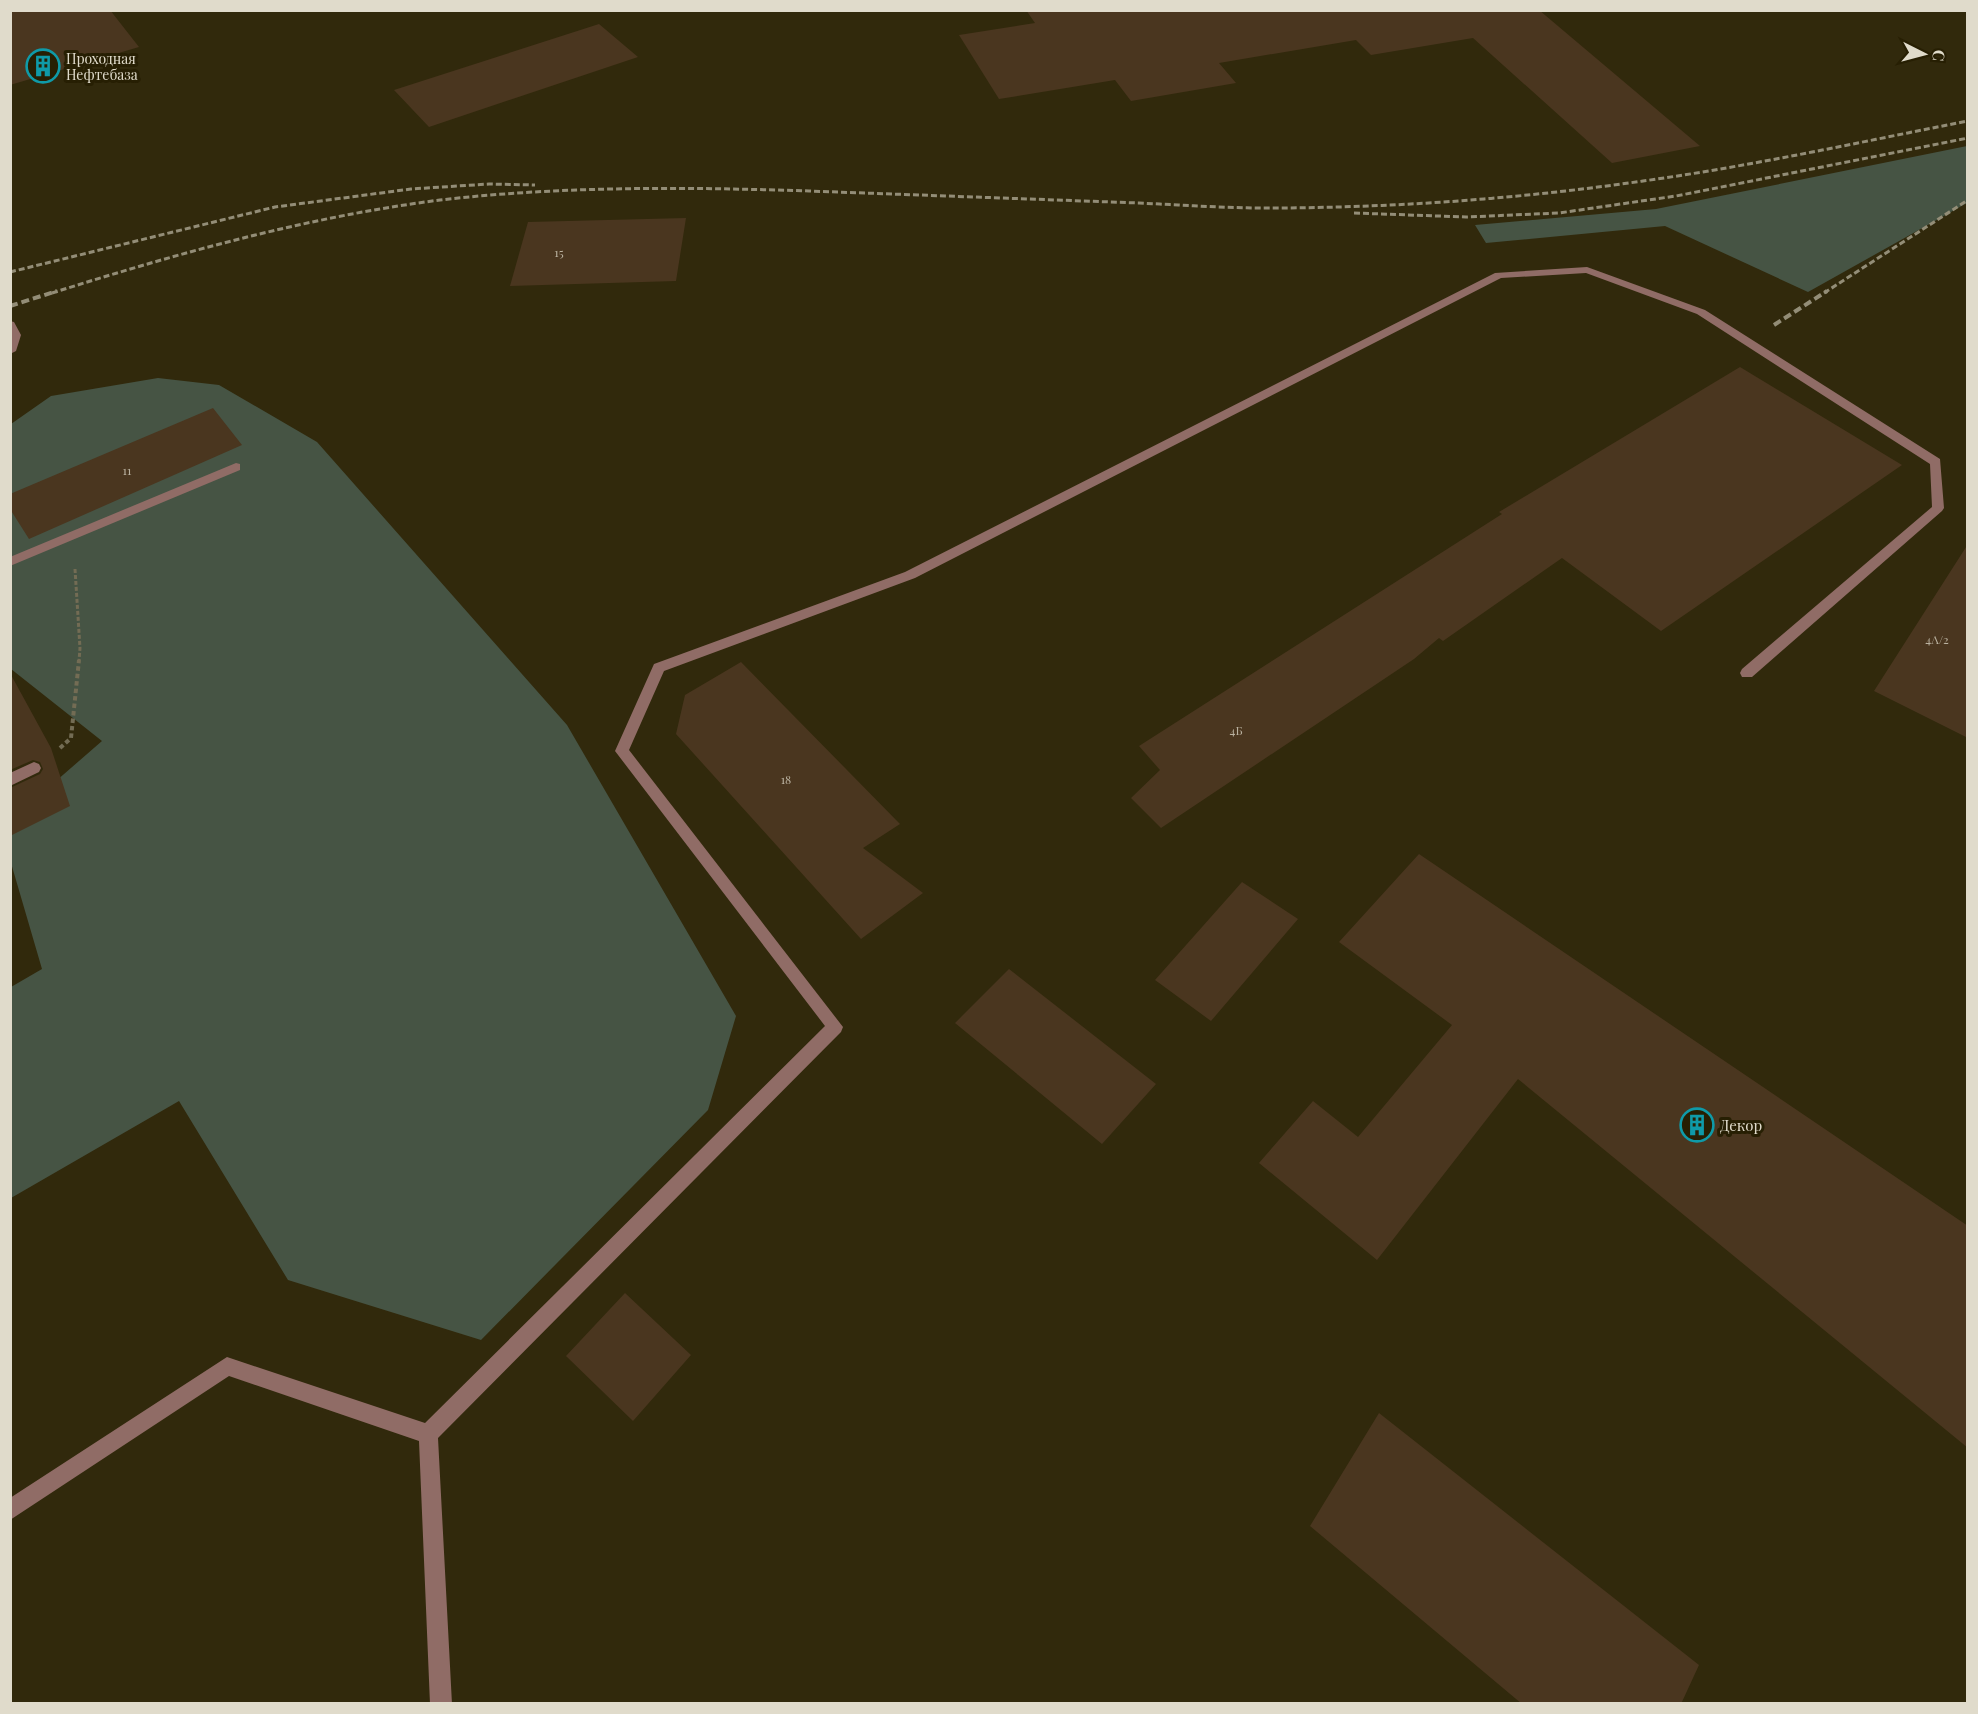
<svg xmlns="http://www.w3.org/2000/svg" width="1978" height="1714" font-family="'Playfair Display',serif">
	<rect width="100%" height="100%" fill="#31290c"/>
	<path fill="#465444" d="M1967 146V203L1808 292 1665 226 1486 243 1475 225 1656 209Z
		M158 378 219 385 317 442 567 725 736 1016 708 1110 481 1340 288 1280 179 1101 11 1198V987L42 969 11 863 10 821 102 741 11 669V424L51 396Z"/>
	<path fill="#4a361f" d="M10 10H110L139 47 10 85Z
		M1026 10H1539L1700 146 1612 163 1473 38 1371 55 1356 40 1219 63 1236 83 1131 101 1115 80 999 99 959 35 1035 23Z
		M599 24 638 57 429 127 394 90Z
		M686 218 676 281 510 286 528 222Z
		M1740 367 1902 465 1661 631 1562 558 1443 641 1439 638 1414 659 1161 828 1131 798 1160 770 1139 746 1502 514 1499 512Z
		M213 408 242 445 29 539 10 509V494Z
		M1968 544V738L1874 691Z
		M741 662 900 824 863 848 923 893 861 939 676 734 685 695Z
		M10 673 51 748 70 806 10 836V788L40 774 43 769 40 762 33 760 10 770Z
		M1419 854 1968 1226V1448L1518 1079 1377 1260 1259 1163 1313 1101 1358 1137 1452 1025 1339 942Z
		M1242 882 1298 919 1211 1021 1155 980Z
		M1009 969 1156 1084 1102 1144 955 1023Z
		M625 1293 691 1355 633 1421 566 1356Z
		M1379 1413 1699 1665 1681 1704H1522L1310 1526Z"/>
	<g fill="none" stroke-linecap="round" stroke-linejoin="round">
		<path stroke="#736c54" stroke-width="3" stroke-dasharray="4 2" stroke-linecap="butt" d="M75 569 80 648 79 661"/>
		<path stroke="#736c54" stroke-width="4" stroke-dasharray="4.5 3" stroke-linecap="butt" d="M60 748 71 738 79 660"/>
		<path fill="#906c66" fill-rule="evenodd" d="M1587 267 1705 310 1940 459 1944 508 1942 511 1752 677H1742L1740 673 1742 669 1932 507 1930 464 1697 314 1586 273 1501 278 915 578 664 671 629 750 843 1027 841 1032 438 1438 452 1704H430L419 1441 229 1376 10 1520V1498L227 1357 425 1423 825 1026 615 751 654 664 905 572 1495 273Z
			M10 321 14 322 21 335 16 351 10 354Z
			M236 463 240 464V470L10 566V557Z
			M34 762 39 764 41 768 39 772 10 786V773Z"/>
		<path stroke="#938d77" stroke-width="3" stroke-dasharray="6 3" stroke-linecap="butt" d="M1354 213 1466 217 1559 213 1676 196 1968 138
			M10 272 275 207 411 189 489 184 535 185
			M52 293C179 253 307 217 440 200 562 186 686 187 809 191 919 195 1029 199 1139 203 1181 205 1223 208 1265 208 1391 208 1518 199 1643 181 1752 166 1860 142 1968 121
			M1824 293 1968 200"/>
		<path stroke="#938d77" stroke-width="4" stroke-dasharray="8 4" stroke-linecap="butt" d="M10 306 57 291
			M1774 325 1827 291"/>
	</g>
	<defs>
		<symbol id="building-ring" viewBox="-11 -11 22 22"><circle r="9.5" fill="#271f03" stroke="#0f9aa8" stroke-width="1.5"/><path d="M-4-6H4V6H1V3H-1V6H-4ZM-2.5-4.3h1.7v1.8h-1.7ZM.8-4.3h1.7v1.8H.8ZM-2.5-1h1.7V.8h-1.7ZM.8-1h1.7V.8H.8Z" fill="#0f9aa8"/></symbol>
	</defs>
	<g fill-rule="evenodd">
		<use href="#building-ring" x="24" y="47" width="38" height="38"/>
		<use href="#building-ring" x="1678" y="1106" width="38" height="38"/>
	</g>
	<g text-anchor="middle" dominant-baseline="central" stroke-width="6" stroke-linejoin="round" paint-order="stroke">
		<g font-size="12" fill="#bab2a0">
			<text x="559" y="252">15</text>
			<text x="127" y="470">11</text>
			<text x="1937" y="639">4А/2</text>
			<text x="1236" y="730">4Б</text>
			<text x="786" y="779">18</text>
		</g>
		<g font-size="14" fill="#e0dbcb" stroke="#271f03" text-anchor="start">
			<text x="66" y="58">Проходная<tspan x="66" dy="16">Нефтебаза</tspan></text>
		</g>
		<g font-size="15" fill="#e0dbcb" stroke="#271f03" text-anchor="start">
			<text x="1720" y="1125">Декор</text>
		</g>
	</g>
	<rect width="1978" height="1714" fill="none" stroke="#e0dbcb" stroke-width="24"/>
	<g transform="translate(1924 54) rotate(96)" stroke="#271f03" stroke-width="4.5" paint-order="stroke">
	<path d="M0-4.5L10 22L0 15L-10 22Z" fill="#e0dbcb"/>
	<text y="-9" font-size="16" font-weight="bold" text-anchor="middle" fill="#e0dbcb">С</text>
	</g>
</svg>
